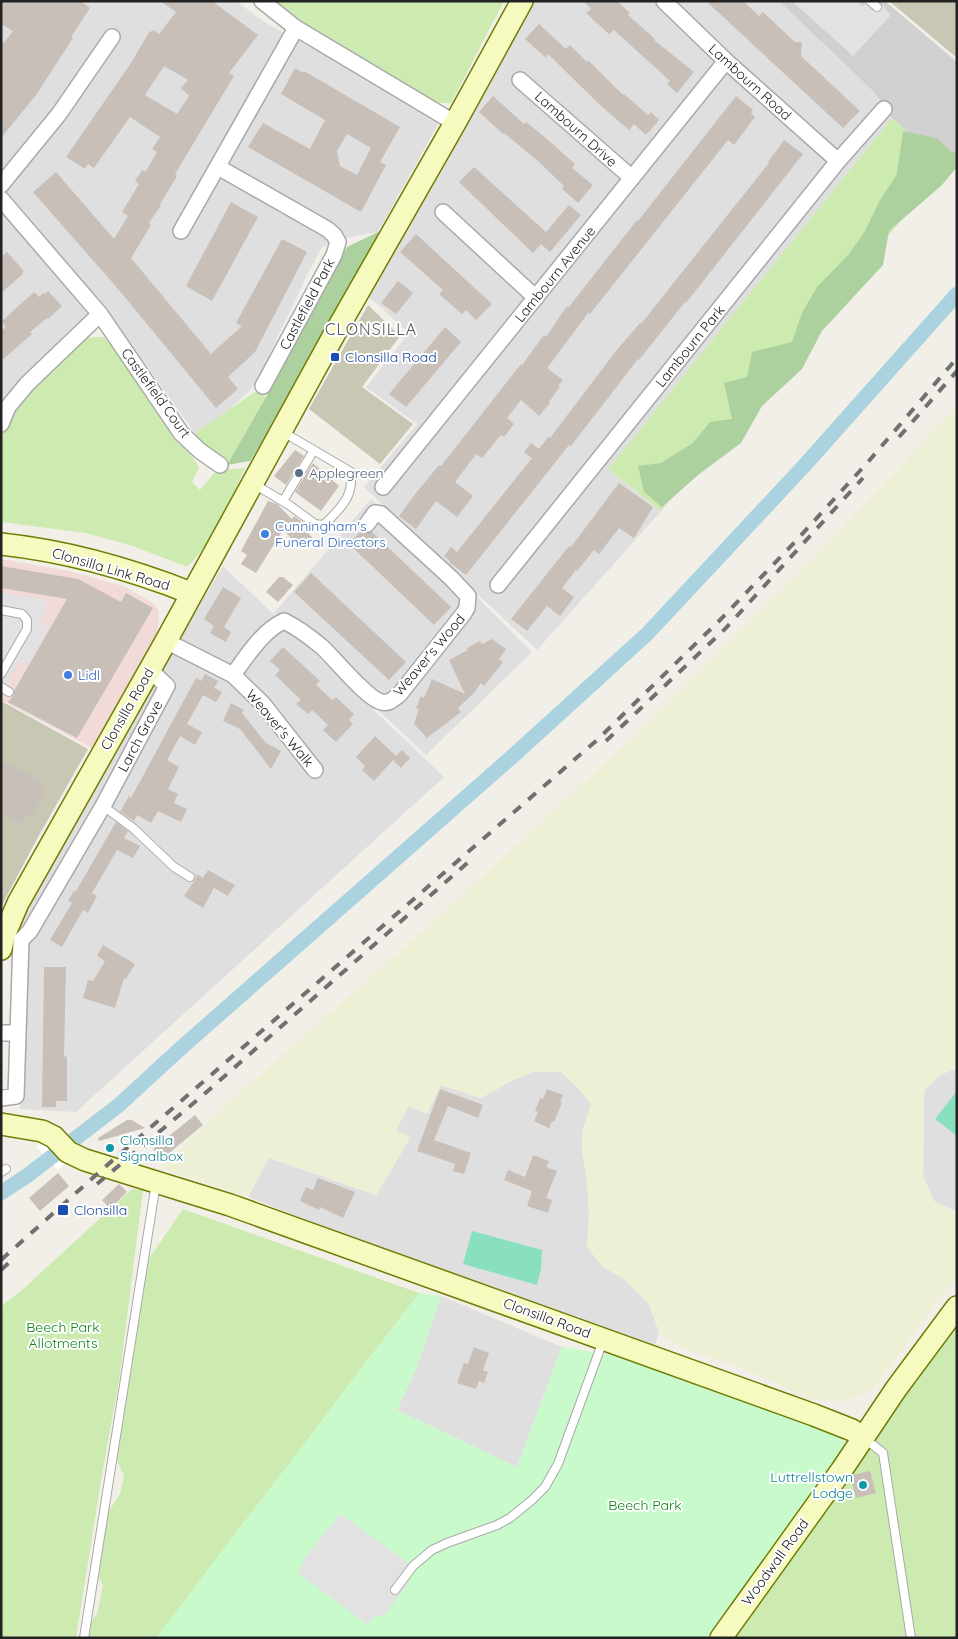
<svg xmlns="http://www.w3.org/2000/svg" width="958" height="1639" font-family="Quicksand,sans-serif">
	<rect width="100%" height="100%" fill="#f2efe9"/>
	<path fill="#e0dfdf" d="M1 1H236L266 23 441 119 378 232 337 240 322 247 308 273 255 385 230 409 195 433 102 304 11 392 1 407Z
		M533 1H779L874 92 892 118 608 469 661 511 537 650 364 487 417 424 366 387 409 333 369 297Z
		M371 499 477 597 532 652 426 755 274 613Z
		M223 566 444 777 76 1112 20 1109 25 937 16 932 44 878 163 666Z
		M957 1068V1212L935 1202 923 1177 924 1091 940 1075Z
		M533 1072H561L579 1089 591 1104 582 1133V1152L587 1179 589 1213 588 1247 602 1266 624 1279 649 1304 659 1332 655 1345 540 1306 351 1237 248 1197 269 1158 376 1195 410 1138 396 1130 409 1105 441 1085 481 1098 513 1080Z
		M441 1296 562 1347 517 1467 397 1410 416 1369Z"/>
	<path fill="#f2dad9" d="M1 559 70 571 126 587 154 604 158 610 159 619 157 635 92 748 1 700Z"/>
	<path fill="#d0d0d0" d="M779 1H885L957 62V154L945 167 892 118 874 92Z"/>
	<path fill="#c7c7b4" d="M889 1H957V58L907 16Z
		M368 305 400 336 362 387 413 424 380 464 309 409Z
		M1 701 88 749 38 837 1 907Z"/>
	<path fill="#eef0d5" d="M957 406V1068L940 1075 924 1091 923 1177 935 1202 957 1212V1281L944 1291 899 1355 872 1389 844 1402 808 1399 743 1368 684 1349 659 1332 649 1304 624 1279 602 1266 587 1247 589 1213 587 1180 582 1152V1133L591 1104 579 1089 561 1072H533L513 1080 481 1098 441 1085 427 1114 409 1106 396 1130 410 1138 376 1195 269 1158 248 1197 160 1168 228 1103 434 921 631 739 820 551Z"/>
	<path fill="#cdebb0" d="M274 1H504L451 103H439L432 100 321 35Z
		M892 118 945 167 661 511 608 469Z
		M96 337H103L109 342 174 439C184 448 192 455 199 467L192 482 200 490 216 471 245 468C230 502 214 541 187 567L130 545 85 533 1 522V439L4 429 21 402 46 373 85 338Z
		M258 390 266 397 227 465 193 439 197 433H195Z
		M132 1189 143 1190 119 1381 102 1475 76 1638H1V1306L22 1290Z
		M183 1209 419 1293 156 1638H87L91 1621 97 1614 103 1585 98 1577 107 1514 120 1494 124 1476 115 1456 148 1260Z
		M957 1323V1638H728L915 1378Z"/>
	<path fill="#add19e" d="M903 131 936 138 953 153 957 151V167L942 185 889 231 883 265 822 331 802 369 762 406 741 443 698 475 662 507 644 492 638 466 661 463 693 443 710 422 732 419 724 383 747 377 752 352 792 342 802 313 817 287 849 254 865 231 879 202 897 174Z
		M378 232 379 234 267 434 250 461 227 465 266 397 347 247Z"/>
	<path fill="#c8facc" d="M419 1293 441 1296 416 1369 397 1410 517 1467 562 1347 628 1358 836 1434 845 1442 843 1453 715 1638H156Z"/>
	<path fill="#88e0be" d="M957 1091V1136L935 1119Z
		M472 1231 542 1250 541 1269 537 1285 463 1264Z"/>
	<path fill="#e2e2e2" d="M792 1H857L863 7 867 1H878L891 15 853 56Z
		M1 593 47 600 44 614 39 623 49 628 27 666 18 662 1 695Z
		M340 1514 413 1566 408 1584 387 1612 381 1616 374 1617 368 1625 298 1573 305 1558Z"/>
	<path fill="#fff" d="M44 1141 64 1164 58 1170 37 1147Z"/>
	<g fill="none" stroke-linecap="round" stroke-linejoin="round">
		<path stroke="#aad3df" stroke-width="15" d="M1 1193 28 1175 119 1105 181 1048 514 755 647 634 804 466 957 294"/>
	</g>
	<path fill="#c7bfb8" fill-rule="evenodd" d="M1 1H80L90 8 71 37 73 38 36 95 1 138V46L13 31 1 24Z
		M160 1H212L258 35 229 73 234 76 175 174 177 176 160 204 161 205 149 223 151 225 131 258 211 354 242 326 236 323 282 239 307 252 255 352 228 377 238 389 216 408 119 290 33 192 56 172 114 239 128 216 122 212 139 184 135 181 142 170 146 171 157 152 152 149 160 137 130 117 94 168 88 164 85 169 66 157 129 66 150 31 152 32 153 30 159 34 176 12ZM164 66 188 80 181 88 189 96 177 114 145 95Z
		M583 1H617L630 13 628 15 655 39 654 40 694 72 677 93 667 84 670 81 614 30 609 34 586 13 591 9Z
		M706 1H743L759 16 763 12 795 42H802L801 56 860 111 843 128Z
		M539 24 566 49 570 45 587 62 588 60 623 95 624 94 648 115 651 112 659 120 646 135 634 124 629 130 600 105 548 54 546 58 525 39Z
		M295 68 303 73 304 71 400 127 380 162 386 165 361 212 248 147 263 123 310 149 325 120 281 94ZM347 134 371 148 357 175 340 166 337 151Z
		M493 96 524 124 526 122 547 139 575 164 572 168 593 185 578 203 562 189 564 186 539 162 504 133 503 134 479 112Z
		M736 96 753 110 751 113 755 117 734 145 728 140 590 314 588 313 554 359 547 368 563 380 558 386 560 387 549 402 550 403 539 416 521 400 507 418 514 424 504 437 501 435 482 458 476 454 455 482 473 496 457 517 436 501 416 529 399 516 416 493 439 465 441 466 521 364 522 365 544 335 546 337 567 306 568 308 637 220 638 221Z
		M784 140 803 154 686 303 685 302 639 360 638 359 571 446 569 445 466 575 449 562 450 561 444 556 451 547 457 552 532 458 524 452 531 443 539 449 548 437 550 438 616 351 640 323 641 324 710 237 769 163 768 162Z
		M474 167 546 232 569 205 581 215 550 252 541 244 533 253 459 182Z
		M231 202 258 217 212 301 186 286Z
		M416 234 492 304 476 320 466 310 462 314 439 294 443 290 400 252Z
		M7 252 23 270V274L1 293V257Z
		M398 281 413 293 396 314 381 303Z
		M48 291 62 306 48 319 47 318 30 332 32 334 1 361V331L6 327 2 321 34 292 39 297 43 293 45 294Z
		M445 327 461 342 406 407 389 394Z
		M295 450 304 456 286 485 274 476Z
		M313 463 339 486 321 511 295 492Z
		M619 483 653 507 634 538 619 528 599 554 594 550 577 571 576 570 562 588 574 597 560 616 547 606 527 631 511 619 569 546 571 547Z
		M268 501 277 504 292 519 294 516 309 527 306 531 312 537 301 548 283 530 256 573 241 564 247 555 241 551Z
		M361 531 366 533 372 532 451 607 434 625 349 544Z
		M1 566 78 579 121 602 126 593 153 608 77 738 8 702 14 695V691L67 599 1 588Z
		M311 573 406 662 389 680 294 592Z
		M279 577H283L293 585 278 602 266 592Z
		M223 587 241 598 224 627 231 632 226 642 210 633 214 626 204 619Z
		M492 639 506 649 499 659 503 662 484 686 481 683 474 693 458 708 461 712 427 738 414 724 419 709 416 708 421 696 424 698 432 679 465 694 449 660 468 650 467 648 480 641 482 644Z
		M283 647 320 681 316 685 332 700 336 697 354 714 349 720 353 724 336 742 323 730 328 725 312 710 308 714 296 704 301 700 275 675 280 670 270 661Z
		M205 674 218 681 214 688 222 692 216 702 203 695 187 724 202 732 195 745 180 736 167 760 179 767 168 789 178 794 174 803 187 809 181 822 158 811 151 823 137 815 134 821 120 812 129 796 131 798 196 678 201 681Z
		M231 703 244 710 242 713 266 743 281 751 271 769 240 729 223 721Z
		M375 736 396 756 402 750 410 758 401 768 393 760 374 781 362 770 365 766 356 757Z
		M1 760 43 783 40 788 45 791 30 818 25 815 20 824 1 814Z
		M116 822 128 831 124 838 140 846 133 858 117 850 92 893 97 896 88 913 83 910 62 947 50 940 72 903 68 901 74 891H76Z
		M208 870 235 885 228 896 214 888 203 908 184 896 195 880 197 874 203 878Z
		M103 945 135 964 126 979 124 978 115 1008 83 998 88 980 93 981 105 961 97 956Z
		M44 967H66L64 1056 67 1057V1101H56V1107H42Z
		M440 1089 483 1105 478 1118 448 1106 434 1140 471 1153 464 1174 453 1171 455 1164 417 1151Z
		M547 1089 563 1095 560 1102 562 1103 554 1122 552 1121 549 1128 534 1121 538 1112 535 1111 540 1098 543 1099Z
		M195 1115 203 1125 162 1159 153 1149Z
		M127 1120H132L145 1128 99 1141 98 1138Z
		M533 1155 549 1161 546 1167 557 1171 546 1198 552 1200 548 1213 527 1206 532 1191 504 1180 508 1170 525 1177Z
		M58 1173 69 1186 40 1211 29 1198Z
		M318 1178 355 1192 343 1218 320 1207 319 1210 300 1201 306 1187 313 1190Z
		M119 1184 127 1192 110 1209 102 1200Z
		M474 1347 489 1353 483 1370 488 1372 484 1383 479 1381 476 1389 457 1383 464 1363 468 1364Z
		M870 1471 876 1493 856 1498 851 1479 853 1475Z"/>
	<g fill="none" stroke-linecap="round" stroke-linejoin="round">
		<defs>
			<path id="lane" d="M870 1 877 7
				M254 484 289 505 315 524 322 525 326 523C342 506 353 498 351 472L283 432
				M283 501 314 450
				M1 610 22 614 27 620V629L1 674
				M1 687 9 692
				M103 806 133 828 174 867 190 877
				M1 1172 6 1169
				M864 1438 883 1453 911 1638
				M395 1590 413 1566 432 1550 447 1543 497 1525 510 1518 532 1500 545 1487 558 1464 603 1341
				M84 1638 156 1183"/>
			<path id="street" d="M262 1 296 28 455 123
				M664 1 726 61 838 161
				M520 80 632 178
				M218 167 327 229 334 235 338 242 334 255 263 386
				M1 185 59 114 112 37
				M1 199 100 314 181 433 200 451 220 465
				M443 212 536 298
				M181 231 296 28
				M1 424 8 407 27 384 100 314
				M383 487 726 61
				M498 585 838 161 884 109
				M166 641 233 675 263 704 315 770
				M233 675C247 656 262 631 284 621 299 628 310 637 322 647 335 659 368 700 382 702 389 704 393 699 399 695L464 613 467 608 468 596 451 578 381 514 375 513 367 524
				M1 1033H17
				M1 1098 16 1096 21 940 30 931 103 806 167 686 150 670"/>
			<path id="secondary" d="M1 544C67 551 130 569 191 593
				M1 949 4 936 18 903 166 641 335 333 455 123 522 1
				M1 1124 42 1131 54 1137 68 1152 85 1160 230 1205 814 1415 852 1430 863 1437
				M721 1638 841 1471 896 1389 957 1307"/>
		</defs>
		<use href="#lane" stroke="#a9a9a9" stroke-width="10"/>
		<use href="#street" stroke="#a9a9a9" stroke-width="18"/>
		<use href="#secondary" stroke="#707d05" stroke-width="24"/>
		<use href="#lane" stroke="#fff" stroke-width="8"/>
		<use href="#street" stroke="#fff" stroke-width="15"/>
		<use href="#secondary" stroke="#f7fabf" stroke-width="21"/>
		<path stroke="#707070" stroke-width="4" stroke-dasharray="10 10" stroke-linecap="butt" d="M899 437 957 371
			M606 741 725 629 863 478
			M97 1184 202 1096 473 858
			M1 1260 105 1167 597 740 720 620 793 544 868 462 957 358
			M1 1270 15 1257"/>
	</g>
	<g fill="#1a4fb4" stroke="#fff" stroke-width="2">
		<rect x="330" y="352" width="10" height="10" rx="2.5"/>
		<rect x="57" y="1204" width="12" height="12" rx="2.5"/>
	</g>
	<circle fill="#5c6f8a" stroke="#fff" stroke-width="2" cx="299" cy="473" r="5"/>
	<g fill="#3f7fe0" stroke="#fff" stroke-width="2">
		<circle cx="265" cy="534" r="5"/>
		<circle cx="68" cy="675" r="5"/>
	</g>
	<g fill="#0f9aa8" stroke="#fff" stroke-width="2">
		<circle cx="110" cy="1148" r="5"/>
		<circle cx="863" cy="1485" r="5"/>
	</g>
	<g text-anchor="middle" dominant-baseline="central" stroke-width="4" stroke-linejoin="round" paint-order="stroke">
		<g font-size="14" fill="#222" stroke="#fff">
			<text transform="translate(750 82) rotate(42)">Lambourn Road</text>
			<text transform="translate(576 129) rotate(42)">Lambourn Drive</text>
			<text transform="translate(555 274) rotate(-51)">Lambourn Avenue</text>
			<text transform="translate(307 304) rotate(-62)">Castlefield Park</text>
			<text transform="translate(690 346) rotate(-51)">Lambourn Park</text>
			<text transform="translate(156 393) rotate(54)">Castlefield Court</text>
			<text transform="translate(111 569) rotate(16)">Clonsilla Link Road</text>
			<text transform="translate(429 655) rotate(-50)">Weaver's Wood</text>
			<text transform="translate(127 709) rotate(-60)">Clonsilla Road</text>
			<text transform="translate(280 728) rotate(50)">Weaver's Walk</text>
			<text transform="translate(140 736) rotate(-62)">Larch Grove</text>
			<text transform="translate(547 1318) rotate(20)">Clonsilla Road</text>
			<text transform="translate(775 1562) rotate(-54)">Woodwall Road</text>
		</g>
		<g font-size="14" fill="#164399" stroke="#fff" text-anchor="start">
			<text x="345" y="357">Clonsilla Road</text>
			<text x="74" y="1210">Clonsilla</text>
		</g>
		<g font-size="14" fill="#4e5e75" stroke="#fff" text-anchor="start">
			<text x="309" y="473">Applegreen</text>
		</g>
		<g font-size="14" fill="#366cbe" stroke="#fff" text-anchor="start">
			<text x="275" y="526">Cunningham's<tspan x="275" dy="16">Funeral Directors</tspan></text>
			<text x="78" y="675">Lidl</text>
		</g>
		<g font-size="14" fill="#0d838f" stroke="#fff" text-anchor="start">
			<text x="120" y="1140">Clonsilla<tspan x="120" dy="16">Signalbox</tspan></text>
			<text x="853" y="1477" text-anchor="end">Luttrellstown<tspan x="853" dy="16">Lodge</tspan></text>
		</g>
		<g font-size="14" fill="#0c8416" stroke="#fff">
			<text x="63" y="1327">Beech Park<tspan x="63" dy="16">Allotments</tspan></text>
			<text x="645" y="1505">Beech Park</text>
		</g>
		<g font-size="16" letter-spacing="1" fill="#555" stroke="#fff">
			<text x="371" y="329">CLONSILLA</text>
		</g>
	</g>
	<rect width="958" height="1639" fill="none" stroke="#222222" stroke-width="5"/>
</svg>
